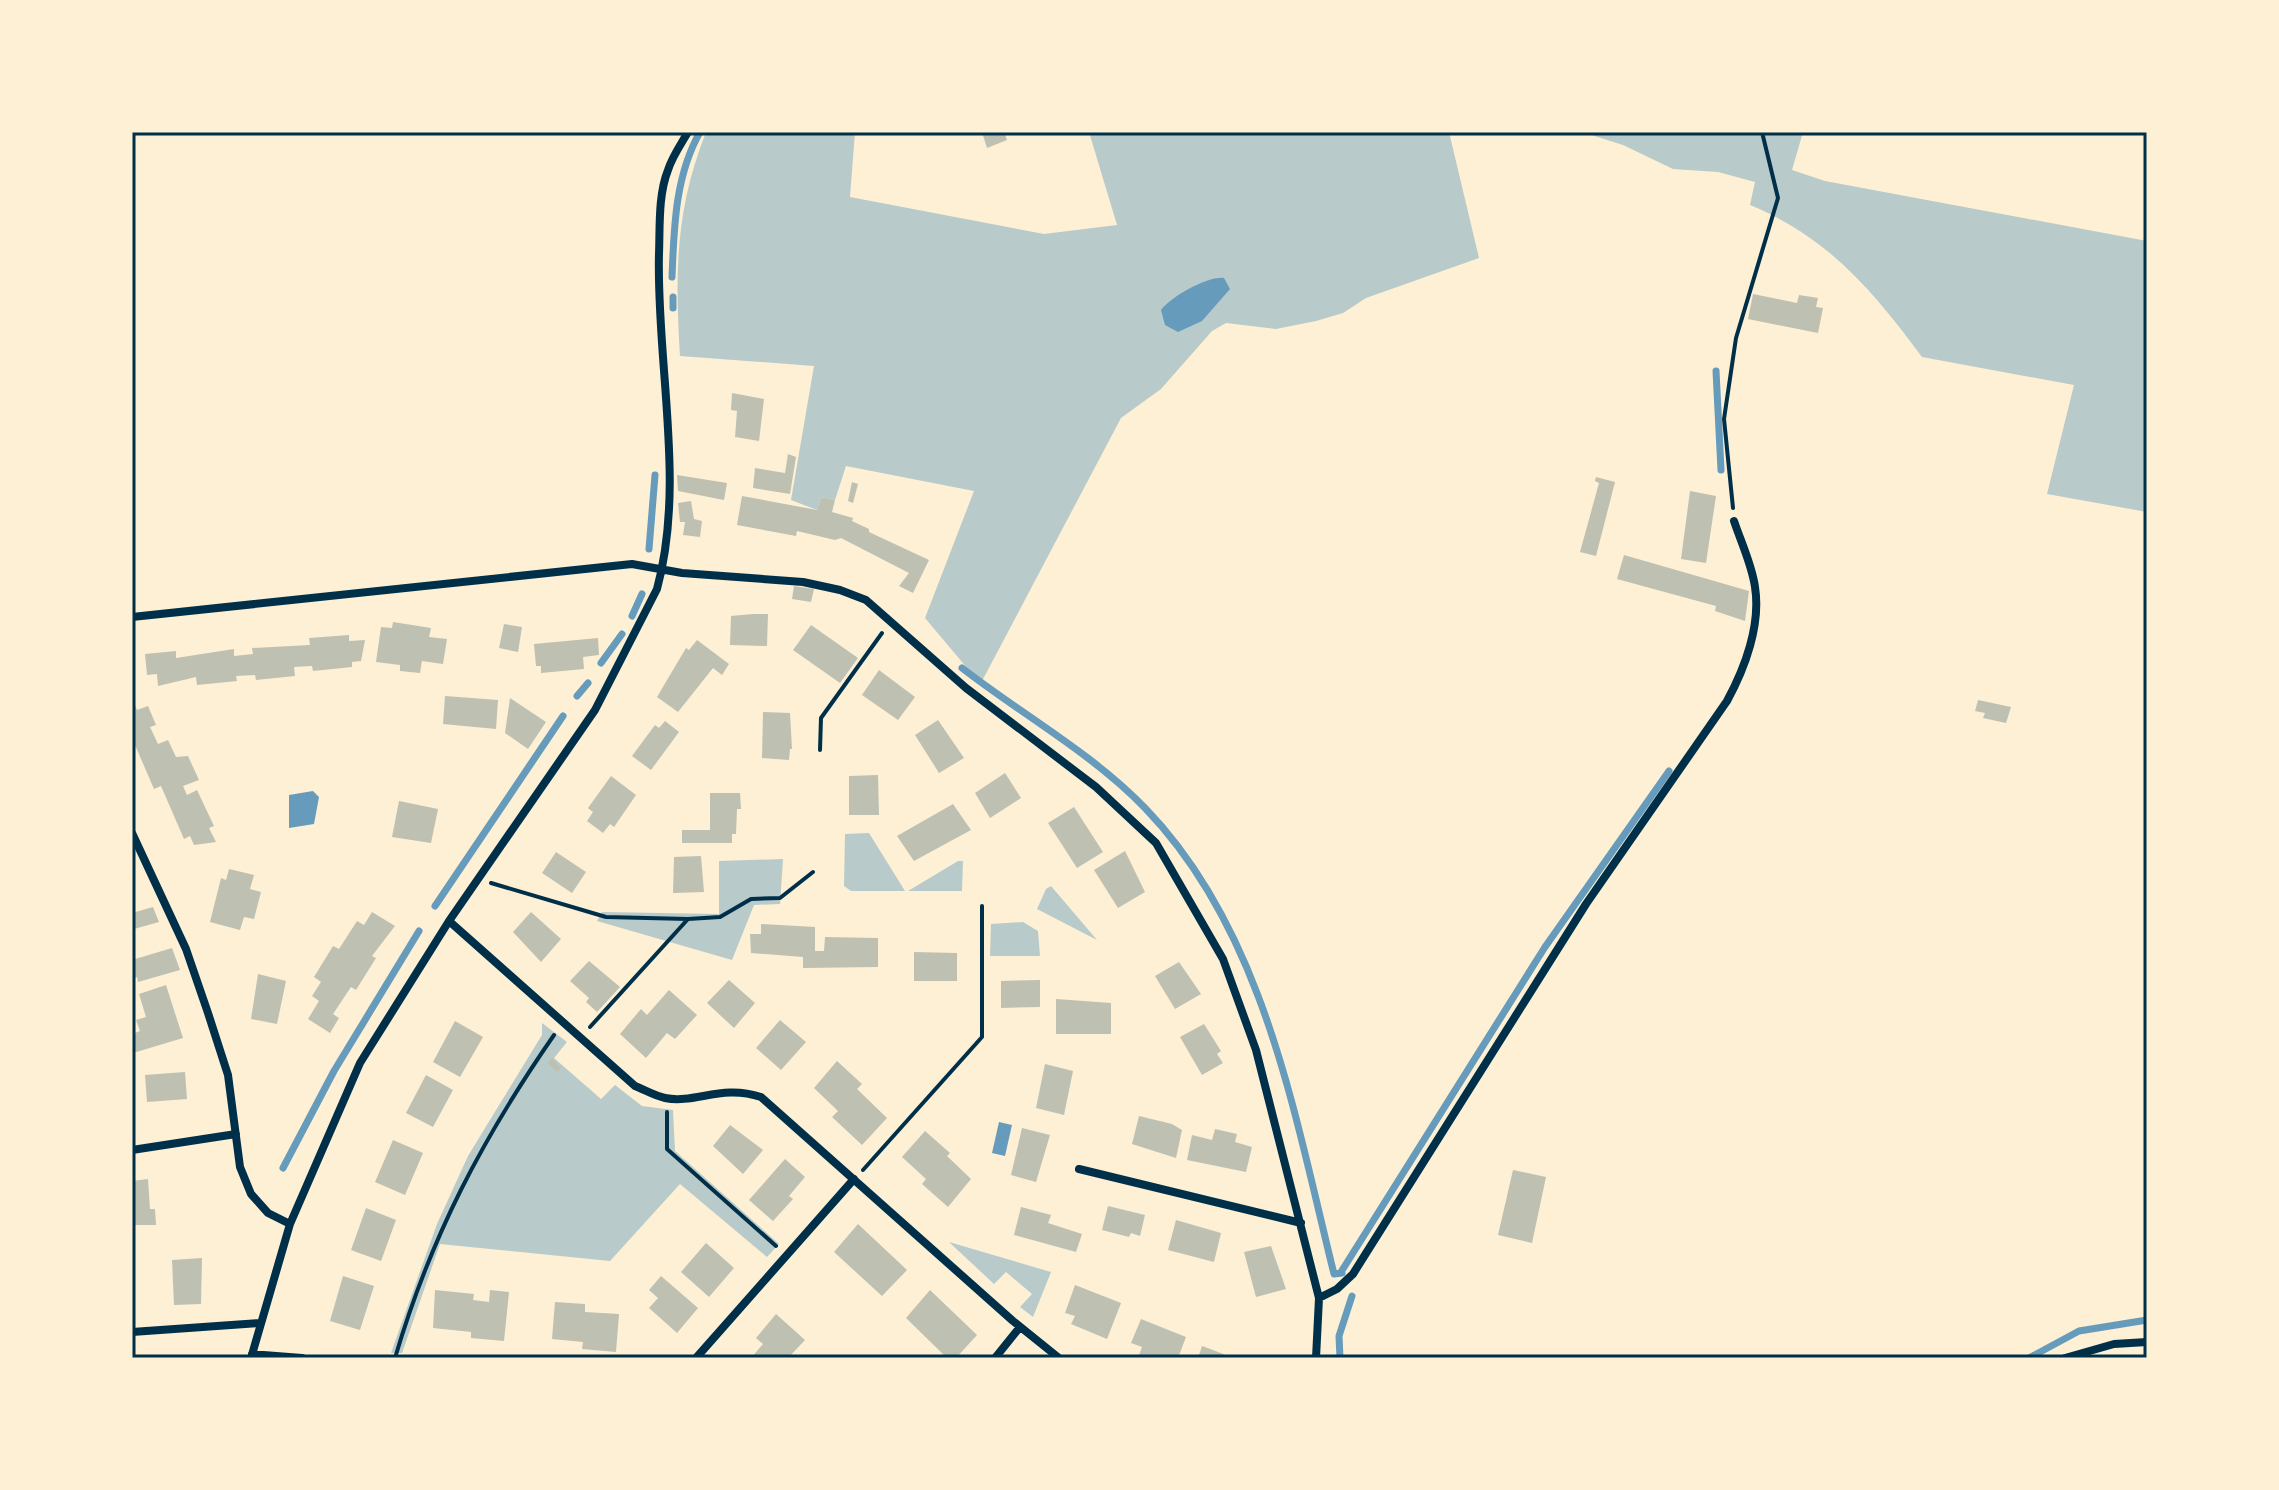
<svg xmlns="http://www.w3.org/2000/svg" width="2279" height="1490" font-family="'Libre Baskerville',serif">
	<rect width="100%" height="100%" fill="#fdf0d5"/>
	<path fill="#b9caca" d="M706 132H855L850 197 1044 234 1117 225 1089 132H1449L1479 258 1366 298 1343 313 1316 321 1276 329 1226 323 1212 331 1161 389 1121 418 982 681 967 668 925 618 974 491 846 466 835 500 821 497 817 510 791 500 814 366 680 356C675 273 675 211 706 132Z
		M1582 132H1803L1792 170 1825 181 2147 241V512L2047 494 2074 385 1922 357C1873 291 1828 237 1750 205L1755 182 1718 172 1673 169 1623 145Z
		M869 833 905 891H851L844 886 845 834Z
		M783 859 780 904 754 905 732 960 597 921 602 912 719 914V861Z
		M958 861H963L962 891H908Z
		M1051 886 1097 940 1037 909 1046 889Z
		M1023 922 1038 931 1040 956H990L991 924Z
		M542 1023 567 1042 554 1058 601 1099 615 1085 642 1106 673 1110 675 1151 779 1244 767 1257 680 1184 610 1261 440 1244 402 1353H391L437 1224 468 1156 542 1035Z
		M949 1242 1051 1272 1033 1317 1020 1307 1032 1294 1006 1272 994 1284Z"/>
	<path fill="#669bbc" d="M1224 278 1230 289 1202 321 1178 332 1165 325 1161 310C1172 296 1208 276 1224 278Z
		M313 791 319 797 314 824 289 828V795Z
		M999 1122 1012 1125 1005 1156 992 1153Z"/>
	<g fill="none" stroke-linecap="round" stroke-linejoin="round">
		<path stroke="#669bbc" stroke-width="7" d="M672 277C674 228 675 176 700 132
			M673 297V308
			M1716 371 1721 470
			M649 549 655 475
			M632 616 642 594
			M601 663 622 634
			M962 668C1021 714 1092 753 1145 808 1264 931 1294 1113 1334 1274L1342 1273
			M577 696 588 683
			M435 906 563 716
			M283 1168 334 1071 419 931
			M1341 1272 1545 947 1669 771
			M1340 1358 1339 1336 1352 1296
			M2029 1358 2079 1331 2147 1320"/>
	</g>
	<path fill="#bec0b2" d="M982 132H1004L1007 140 987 148Z
		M1753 294 1797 303 1799 295 1818 298 1816 307 1823 308 1818 333 1748 319Z
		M732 393 764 399 759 441 735 437 737 411 731 410Z
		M788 454 796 457 790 494 753 488 755 468 785 473Z
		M677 475 727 483 724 500 678 491Z
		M1596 477 1615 482 1596 556 1580 552 1599 483 1595 481Z
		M852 482 858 484 853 503 848 501Z
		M1690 491 1716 496 1706 563 1681 559Z
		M742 496 817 510 821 497 835 500 832 512 853 518 852 521 869 529V532L929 560 913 593 899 586 909 573 841 538 835 540 797 531 796 536 737 525Z
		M691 501 694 519 702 521 700 537 683 535 685 522H680L678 503Z
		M1624 555 1749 591 1745 621 1715 611 1716 606 1617 579Z
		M794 586 814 589 811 602 792 599Z
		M753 614H768L767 646 730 645 731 616Z
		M393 622 431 628 429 637 447 639 443 664 422 661 420 673 400 671V665L376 662 381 627 392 628Z
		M504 624 522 627 518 652 499 648Z
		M811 625 858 658 840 683 793 650Z
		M349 635V641L365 640 361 661 352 662V667L313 671 312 666 294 667 295 676 256 680 255 675 236 676 237 681 197 685 196 677 158 686 157 674 147 675 145 654 176 651V658L234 649V656L253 654 252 648 310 645 309 638Z
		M598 638 599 655 583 657 584 669 541 673V666H536L534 644Z
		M697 640 729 664 722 675 713 668 678 712 657 697 686 648 689 650Z
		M879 670 915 697 898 720 862 695Z
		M445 696 498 700 496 729 443 724Z
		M132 698 137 710 148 706 156 725 150 727 158 744 168 740 176 757 188 756 199 780 183 786 187 795 197 790 214 826 209 828 216 842 194 845 190 836 184 839 161 786 154 789 132 738Z
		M510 698 546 722 528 749 505 733Z
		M1978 700 2011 707 2006 723 1983 718 1985 713 1975 711Z
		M763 712 790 713 792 749H790L789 760 762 758Z
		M938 720 964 758 939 773 915 735Z
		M665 721 679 732 651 770 632 756 655 725 659 728Z
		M1005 773 1021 798 990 818 975 793Z
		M878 775 879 815H849V776Z
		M611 776 636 795 614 827 610 824 603 833 587 821 593 812 588 808Z
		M710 793H740L741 809H737L736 834H732V843H682V830H710Z
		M399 801 438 809 431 843 392 837Z
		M953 804 971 830 914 861 897 836Z
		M1074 807 1103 852 1077 868 1048 823Z
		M1125 851 1145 892 1118 908 1094 870Z
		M556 852 586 872 572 893 542 873Z
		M701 856 704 892 673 893 674 857Z
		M229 869 254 875 250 889 261 892 254 919 244 917 240 930 210 922 221 878 226 880Z
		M153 907 159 922 134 929 132 913Z
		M372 912 395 926 372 956 376 958 356 990 351 987 333 1014 339 1018 330 1033 308 1019 319 1001 312 996 321 982 314 977 333 946 339 949 357 921 364 925Z
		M531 912 561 939 541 962 513 932Z
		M761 924 815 927V951H824L825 937 878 938V967L803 968V957L751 953 750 934H761Z
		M172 948 180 970 138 982 137 977 132 979V960Z
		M914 952 957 953V981H914Z
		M589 961 620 987 597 1012 586 1002 589 998 570 981Z
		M1179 962 1201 994 1175 1009 1155 976Z
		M258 974 286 981 277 1024 251 1019Z
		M729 980 755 1003 734 1028 707 1003Z
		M1040 980V1007L1001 1008V981Z
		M166 985 183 1038 133 1053 132 1034 140 1031 136 1020 146 1017 139 994Z
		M669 990 697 1015 675 1039 667 1033 646 1058 620 1034 641 1009 647 1015Z
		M1056 999 1111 1003V1034H1056Z
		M780 1020 806 1042 781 1070 756 1048Z
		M455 1021 483 1037 460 1077 433 1062Z
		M1204 1024 1221 1051 1217 1054 1223 1063 1202 1075 1180 1037Z
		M552 1058 561 1068 557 1072 548 1063Z
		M837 1061 862 1084 857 1089 887 1118 862 1145 832 1117 838 1111 814 1088Z
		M1045 1064 1073 1071 1064 1115 1036 1108Z
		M185 1072 187 1099 147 1102 145 1075Z
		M426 1075 453 1090 433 1127 406 1113Z
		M1139 1116 1172 1124 1182 1130 1176 1158 1132 1144Z
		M730 1125 763 1150 743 1174 713 1146Z
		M1022 1128 1050 1135 1036 1182 1011 1175Z
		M1215 1129 1237 1134 1235 1142 1252 1147 1246 1172 1187 1160 1192 1135 1212 1140Z
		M925 1131 950 1153 947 1156 971 1179 948 1207 922 1184 926 1179 902 1157Z
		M393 1140 423 1153 405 1195 375 1182Z
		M785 1159 805 1177 789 1196 793 1199 773 1221 749 1200Z
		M1513 1170 1546 1177 1532 1243 1498 1235Z
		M148 1179 150 1209H155L156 1225H132V1181Z
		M1108 1206 1145 1215 1140 1236 1131 1233 1129 1237 1102 1230Z
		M1021 1207 1051 1215 1048 1223 1082 1234 1076 1252 1014 1235Z
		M366 1208 396 1220 381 1261 351 1250Z
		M1176 1220 1221 1233 1214 1262 1168 1250Z
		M858 1224 907 1270 882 1296 834 1252Z
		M706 1243 734 1268 709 1297 681 1272Z
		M1271 1246 1286 1289 1256 1297 1244 1252Z
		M202 1258 201 1304 174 1305 172 1260Z
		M343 1276 374 1286 360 1330 330 1321Z
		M661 1276 698 1308 677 1333 649 1308 658 1298 649 1290Z
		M1075 1285 1121 1303 1107 1339 1071 1324 1075 1316 1065 1313Z
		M435 1290 474 1294 473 1300 489 1302 490 1290 509 1292 504 1341 471 1338V1332L433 1328Z
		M930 1290 977 1335 956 1358H947L906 1318Z
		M555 1302 585 1304V1312L619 1314 616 1352 582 1349 583 1342 552 1339Z
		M776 1314 805 1340 788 1358H751L763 1344 756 1338Z
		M1141 1319 1186 1337 1178 1358H1138L1142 1347 1131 1343Z
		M1202 1346 1213 1350 1233 1358H1198Z"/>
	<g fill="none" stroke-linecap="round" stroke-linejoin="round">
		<path stroke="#003049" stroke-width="4" d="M1733 508 1724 419 1736 338 1778 198 1762 132
			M820 750 821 718 882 633
			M491 883 606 917 688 919
			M590 1027 688 919 720 917 751 899 780 898 813 872
			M667 1112V1149L776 1246
			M863 1170 982 1037V906
			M395 1358C431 1236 482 1139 554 1035"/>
		<path stroke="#003049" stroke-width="8" d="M132 617 632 564 682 573 803 582 840 590 866 600 966 688 1096 787 1156 843 1223 959 1256 1050 1319 1298 1316 1358
			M132 833 186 949 208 1013 228 1075 240 1167 251 1194 268 1213 290 1224
			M449 921 635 1086C645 1090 655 1096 665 1098 696 1104 721 1084 761 1097L1013 1321 1059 1358
			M132 1150 236 1134
			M1079 1169 1301 1223
			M1319 1298 1337 1289 1353 1274 1586 904 1727 701C1745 668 1761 625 1755 587 1752 565 1741 542 1734 521
			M132 1332 259 1323
			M252 1354 302 1358
			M251 1358 290 1224 360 1063 449 921 595 710 657 589C686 483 656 362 659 254 660 228 658 195 668 170 672 157 681 144 688 132
			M696 1358 854 1179
			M995 1358 1020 1327
			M2065 1358 2114 1344 2147 1342"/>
	</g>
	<rect width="2279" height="1490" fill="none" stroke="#fdf0d5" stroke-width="268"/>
	<rect x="134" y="134" width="2011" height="1222" fill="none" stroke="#003049" stroke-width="3"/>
</svg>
